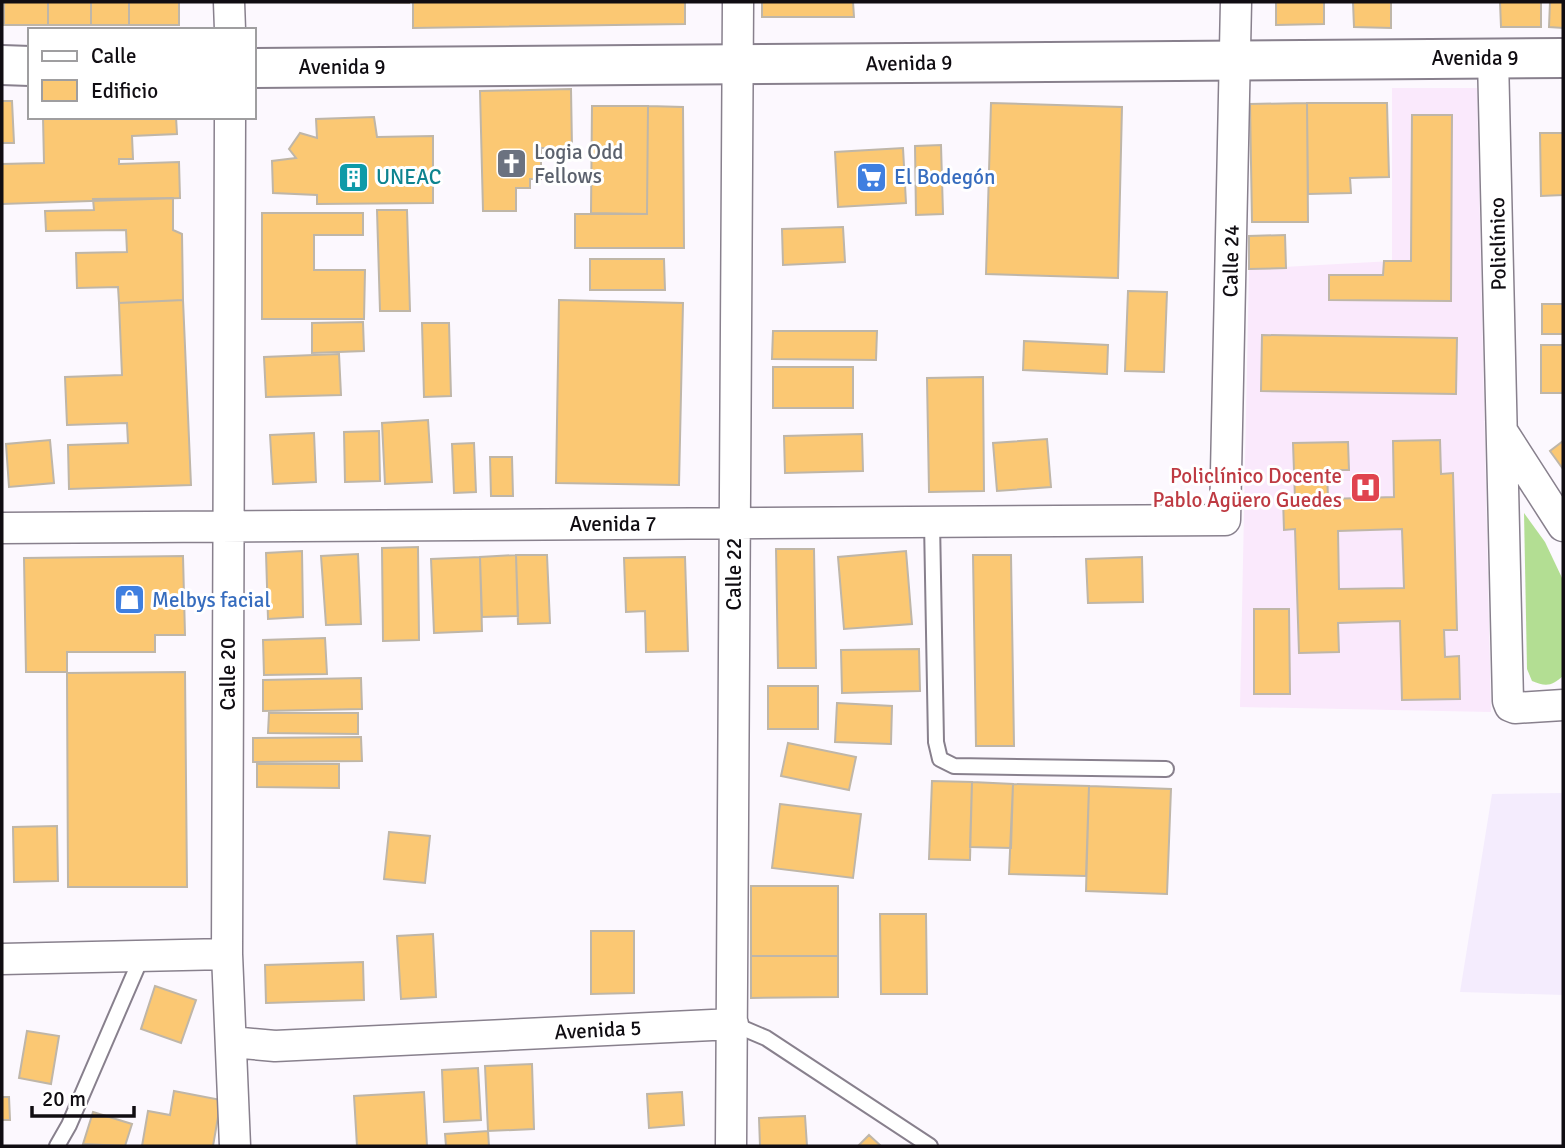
<svg xmlns="http://www.w3.org/2000/svg" width="1565" height="1148" font-family="Signika,sans-serif">
	<rect width="100%" height="100%" fill="#fcf8fe"/>
	<path fill="#f4ecfd" d="M1563 793V995L1460 992 1492 794Z"/>
	<path fill="#fae9fc" d="M1392 88H1477L1491 712 1240 707 1249 269 1392 261Z"/>
	<path fill="#b3de93" d="M1524 513 1545 542 1563 580V676C1552 686 1546 687 1532 681L1527 669Z"/>
	<path fill="#fbc873" stroke="#bfb6a8" stroke-width="2" fill-rule="evenodd" d="M4 2H48V25H4Z
		M48 2H91V25H48Z
		M91 2H129V25H91Z
		M129 2H179V25H129Z
		M281 2H409V3Z
		M413 2H685V24L413 28Z
		M762 2H853L854 17H762Z
		M1276 2H1324V24L1276 25Z
		M1353 2H1391V28L1354 27Z
		M1500 2H1541V27H1501Z
		M1550 2H1563V28L1549 27Z
		M571 89 572 148H541V179H530V188H516V211H483L480 91Z
		M2 101H12L14 143H2Z
		M991 103 1122 107 1118 278 986 274Z
		M1307 103H1387L1389 177 1350 178 1351 193 1308 194Z
		M1307 103 1308 222H1252L1250 104Z
		M592 106H648L647 214 591 213Z
		M648 106 683 107 684 248H575V214H647Z
		M1412 115H1452L1451 301 1329 300V275H1383L1384 261H1411Z
		M43 117H176L177 134 132 136 133 159H119V164L179 162 180 198 2 204V164L44 163Z
		M374 117 377 137 433 136V203L317 204V195L273 193 272 161 296 158 289 149 300 133 317 138 316 119Z
		M1540 133H1563V195L1541 196Z
		M941 145 943 214 916 215 915 146Z
		M903 148 906 203 838 207 835 152Z
		M173 198V230L182 234 183 300 119 303 118 287 77 288 76 253 127 252 126 230 46 231 45 211 94 210 93 199Z
		M377 210H407L410 311H380Z
		M262 213H363V235H314V270H365L364 319H262Z
		M843 227 845 262 783 265 782 229Z
		M1285 235 1286 268 1249 269V236Z
		M590 259H664L665 290H590Z
		M1128 291 1167 292 1164 372 1125 371Z
		M183 300 191 485 69 489 68 445 128 443 127 423 67 425 65 377 122 375 119 303Z
		M559 300 683 303 679 485 556 483Z
		M1542 304H1563V334H1542Z
		M363 322 364 351 312 353V323Z
		M422 323H449L451 396 424 397Z
		M773 331H877L876 360 772 359Z
		M1262 335 1457 338 1456 394 1261 391Z
		M1024 341 1108 345 1107 374 1023 370Z
		M1541 345H1563V393H1541Z
		M339 354 341 395 266 397 264 357Z
		M773 367H853V408H773Z
		M983 377 984 491 929 492 927 378Z
		M428 420 432 482 385 484 382 423Z
		M379 431 380 481 345 482 344 432Z
		M314 433 316 482 273 484 270 435Z
		M862 434 863 471 785 473 784 436Z
		M1047 439 1051 487 997 491 993 443Z
		M50 440 54 483 9 487 6 444Z
		M1440 440 1441 474 1453 473 1457 630H1444L1445 657 1459 656 1460 699 1402 700 1400 621 1338 623 1339 652 1299 653 1295 529 1284 530 1283 499H1295L1293 443 1348 442 1349 470H1327L1328 499 1394 497 1393 441ZM1402 529 1404 588 1339 589 1338 531Z
		M1563 441V469L1550 451Z
		M474 443 476 492 454 493 452 444Z
		M490 457H512L513 496H491Z
		M418 547 419 640 383 641 382 548Z
		M776 549H814L816 668H778Z
		M302 551 303 617 268 619 266 553Z
		M906 551 912 624 844 629 838 557Z
		M358 554 361 624 326 625 321 556Z
		M516 555H547L550 623 518 624Z
		M516 555 518 616 482 617 480 557Z
		M973 555H1011L1014 746H976Z
		M183 556 185 635H155V652H67V672H26L24 558Z
		M480 557 482 631 434 633 431 559Z
		M685 557 688 651 646 652 645 611 626 612 624 558Z
		M1142 557 1143 602 1088 603 1086 559Z
		M1254 609H1289L1290 694H1254Z
		M325 638 327 674 264 675 263 640Z
		M919 649 920 691 842 693 841 650Z
		M185 672 187 887H68L67 673Z
		M361 678 362 709 263 711V680Z
		M768 686H818V729H768Z
		M837 703 892 706 891 744 835 742Z
		M269 713H358V734L268 733Z
		M361 737 362 761 253 762V738Z
		M788 743 856 757 849 790 781 776Z
		M257 764H339V788L257 787Z
		M932 781 972 782 970 860 929 859Z
		M972 782 1013 784 1011 848 970 847Z
		M1013 784 1089 786 1086 876 1009 874Z
		M1089 786 1171 789 1167 894 1086 891Z
		M780 804 861 814 853 878 772 868Z
		M57 826 58 881 14 882 13 827Z
		M389 832 430 836 425 883 384 879Z
		M751 886H838V956H751Z
		M880 914H926L927 994H881Z
		M591 931H634V993L591 994Z
		M433 934 436 997 401 999 397 936Z
		M751 956H838V997L751 998Z
		M363 962 364 1000 266 1003 265 965Z
		M155 986 196 1000 181 1043 141 1029Z
		M27 1031 59 1036 51 1084 19 1078Z
		M532 1064 534 1129 488 1131 485 1066Z
		M478 1068 481 1120 444 1122 442 1070Z
		M174 1091 221 1100 213 1146H142L148 1111 170 1115Z
		M424 1092 427 1146H357L354 1096Z
		M682 1092 684 1125 649 1128 647 1094Z
		M2 1097H9L10 1120H2Z
		M93 1112 132 1124 125 1146 83 1144Z
		M805 1116 807 1146H760L759 1118Z
		M488 1131 489 1146H446L445 1134Z
		M869 1135 881 1146H858Z"/>
	<g fill="none" stroke-linecap="round" stroke-linejoin="round">
		<defs>
			<path id="service" d="M932 522 936 742 940 759 954 766 1166 769
				M733 1024 766 1038 930 1146
				M57 1146 69 1125 142 956"/>
			<path id="minor" d="M229 2 230 30
				M1493 58 1508 701 1510 706 1515 708 1563 705
				M230 117 227 954 235 1146
				M1502 431 1563 526
				M2 528 1225 520 1236 2
				M2 959 227 954
				M231 1042 275 1046 733 1024
				M731 1146 738 2"/>
			<path id="secondary" d="M2 65 30 66
				M254 68 1563 58"/>
		</defs>
		<use href="#service" stroke="#88808d" stroke-width="18"/>
		<use href="#minor" stroke="#88808d" stroke-width="33"/>
		<use href="#secondary" stroke="#88808d" stroke-width="42"/>
		<use href="#service" stroke="#fff" stroke-width="14"/>
		<use href="#minor" stroke="#fff" stroke-width="30"/>
		<use href="#secondary" stroke="#fff" stroke-width="38"/>
	</g>
	<defs>
		<symbol id="church-square" viewBox="-11 -11 22 22"><rect x="-9" y="-9" width="18" height="18" rx="4" fill="#6b7280" stroke="#fff"/><path d="M-1.2-6h2.4v3.5h3.3v2.4h-3.3V6h-2.4V-.1h-3.3v-2.4h3.3Z" fill="#fff"/></symbol>
		<symbol id="building-square" viewBox="-11 -11 22 22"><rect x="-9" y="-9" width="18" height="18" rx="4" fill="#0f9aa8" stroke="#fff"/><path d="M-4-6H4V6H1V3H-1V6H-4ZM-2.5-4.3h1.7v1.8h-1.7ZM.8-4.3h1.7v1.8H.8ZM-2.5-1h1.7V.8h-1.7ZM.8-1h1.7V.8H.8Z" fill="#fff"/></symbol>
		<symbol id="supermarket-square" viewBox="-11 -11 22 22"><rect x="-9" y="-9" width="18" height="18" rx="4" fill="#3f7fe0" stroke="#fff"/><path d="M-6-5.5h2.5l.6 2H6L4.5 2H-2.5L-4.4-4H-6ZM-1.5 3.2a1.3 1.3 0 1 0 .1 0ZM3 3.2a1.3 1.3 0 1 0 .1 0Z" fill="#fff"/></symbol>
		<symbol id="hospital-square" viewBox="-11 -11 22 22"><rect x="-9" y="-9" width="18" height="18" rx="4" fill="#e0444e" stroke="#fff"/><path d="M-5-5h3v3.5h4V-5h3V5h-3V1.5h-4V5h-3Z" fill="#fff"/></symbol>
		<symbol id="shop-square" viewBox="-11 -11 22 22"><rect x="-9" y="-9" width="18" height="18" rx="4" fill="#3f7fe0" stroke="#fff"/><path d="M-5-2.5h2.3a2.7 3.5 0 0 1 5.4 0H5L5.5 6h-11ZM-1.5-2.5h3a1.5 2.3 0 0 0-3 0Z" fill="#fff"/></symbol>
	</defs>
	<g fill-rule="evenodd">
		<use href="#church-square" x="494" y="146" width="35" height="35"/>
		<use href="#building-square" x="336" y="160" width="35" height="35"/>
		<use href="#supermarket-square" x="854" y="160" width="35" height="35"/>
		<use href="#hospital-square" x="1348" y="470" width="35" height="35"/>
		<use href="#shop-square" x="112" y="582" width="35" height="35"/>
	</g>
	<g text-anchor="middle" dominant-baseline="central" stroke-width="6" stroke-linejoin="round" paint-order="stroke">
		<g font-size="21" fill="#100d12" stroke="#fff">
			<text x="1475" y="58">Avenida 9</text>
			<text transform="translate(909 63) rotate(-1)">Avenida 9</text>
			<text x="342" y="67">Avenida 9</text>
			<text transform="translate(1498 244) rotate(-91)">Policlínico</text>
			<text transform="translate(1231 261) rotate(-89)">Calle 24</text>
			<text x="613" y="524">Avenida 7</text>
			<text transform="translate(734 574) rotate(-90)">Calle 22</text>
			<text transform="translate(228 674) rotate(-90)">Calle 20</text>
			<text transform="translate(598 1030) rotate(-3)">Avenida 5</text>
		</g>
		<g font-size="21" fill="#5b616d" stroke="#fff" text-anchor="start">
			<text x="534" y="152">Logia Odd<tspan x="534" dy="24">Fellows</tspan></text>
		</g>
		<g font-size="21" fill="#0d838f" stroke="#fff" text-anchor="start">
			<text x="376" y="177">UNEAC</text>
		</g>
		<g font-size="21" fill="#366cbe" stroke="#fff" text-anchor="start">
			<text x="894" y="177">El Bodegón</text>
			<text x="152" y="600">Melbys facial</text>
		</g>
		<g font-size="21" fill="#be3a42" stroke="#fff" text-anchor="end">
			<text x="1342" y="476">Policlínico Docente<tspan x="1342" dy="24">Pablo Agüero Guedes</tspan></text>
		</g>
	</g>
	<rect width="1565" height="1148" fill="none" stroke="#100d12" stroke-width="7"/>
	<rect x="28" y="28" width="228" height="91" fill="#ffffff" stroke="#9f9ea0" stroke-width="2"/>
	<rect x="42" y="51" width="35" height="10" fill="#ffffff" stroke="#9f9ea0" stroke-width="2"/>
	<text x="91" y="63" font-size="21" fill="#100d12">Calle</text>
	<rect x="42" y="80" width="35" height="21" fill="#fbc873" stroke="#9f9ea0" stroke-width="2"/>
	<text x="91" y="98" font-size="21" fill="#100d12">Edificio</text>
	<path d="M32 1106v10h102v-10" fill="none" stroke="#100d12" stroke-width="3.5"/>
	<text x="42" y="1106" font-size="21" fill="#100d12" stroke="#ffffff" stroke-width="5" paint-order="stroke">20 m</text>
</svg>
